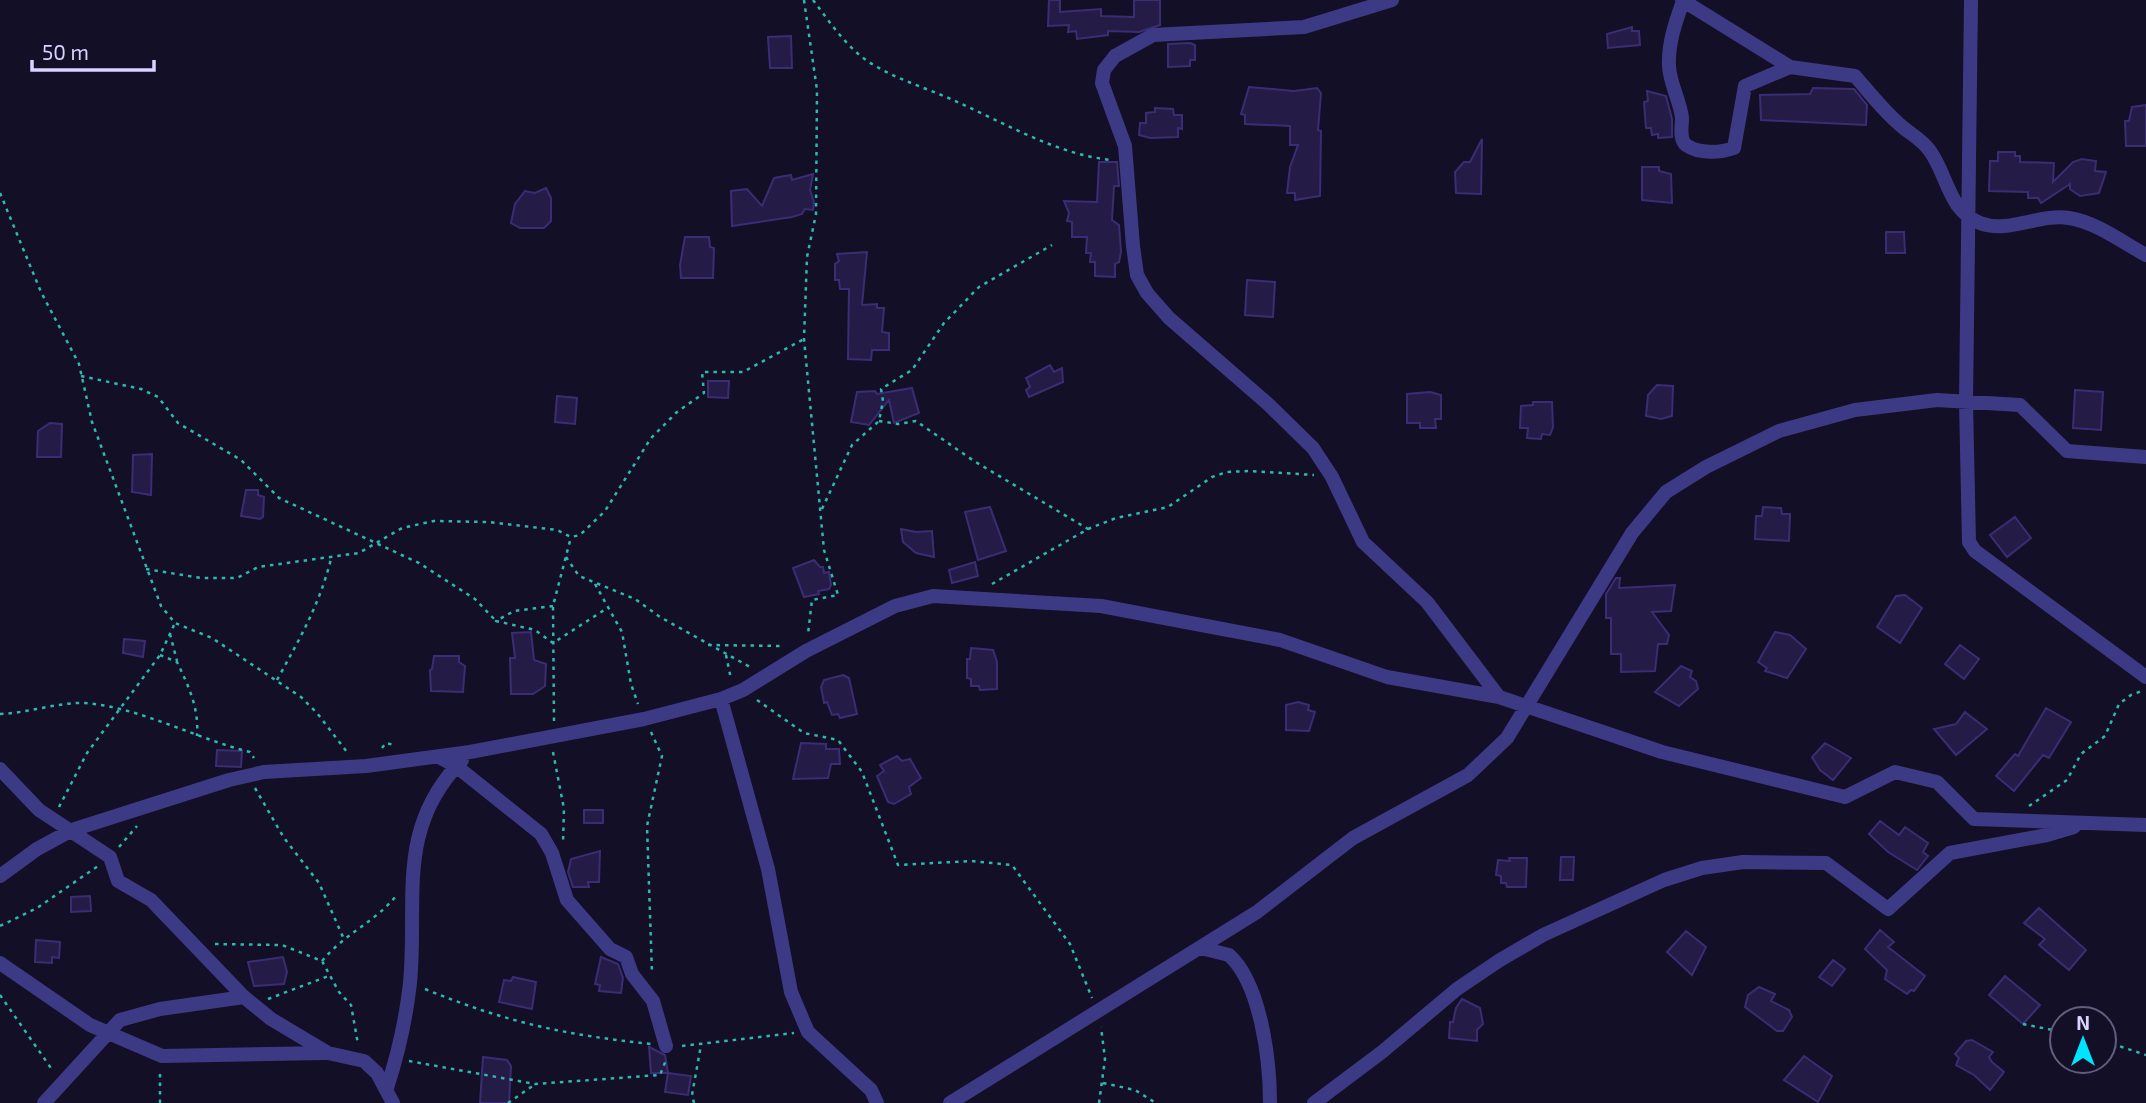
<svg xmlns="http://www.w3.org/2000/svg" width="2146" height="1103" font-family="'Exo 2',sans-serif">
	<rect width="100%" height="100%" fill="#130f26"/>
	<path fill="#241b47" stroke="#3b2d73" stroke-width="2" d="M1049 0H1060V12L1101 9V16L1134 17V0H1160V25L1139 32 1108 31V35L1077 39 1076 31 1068 32 1069 25 1048 26Z
		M1632 27V31H1639L1640 45 1608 48 1607 34Z
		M791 36 792 68H770L768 37Z
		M1190 43 1195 45V60H1190V66L1168 67V44Z
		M1249 87 1294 91 1317 88 1321 93 1318 130 1321 131 1320 196 1295 200V193H1287L1290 167 1298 145H1290V126L1245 124V115L1241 114Z
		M1813 88 1854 89 1867 105 1866 125 1761 120 1760 95 1810 94Z
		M1647 91 1666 96 1672 119V137L1658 138V134L1652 135 1651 128H1646L1644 102 1648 101Z
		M2146 105V146H2126L2125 121H2129L2132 107Z
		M1155 108 1173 109 1174 115H1182V129L1178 128V137L1150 138 1139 135 1140 123H1146V113L1155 112Z
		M1482 139 1481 194 1456 193 1455 172 1464 162H1470Z
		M1998 152H2015V156H2020V162L2054 163 2053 182 2073 162 2082 159 2096 161 2095 171 2106 172 2099 193 2080 196 2070 189V184L2041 203 2038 198H2028V192L1989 191 1990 161H1998Z
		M1099 162H1117L1119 186H1114L1112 220 1119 225 1121 252 1119 262 1115 264V277L1095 276V262H1090L1091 253H1086L1087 237H1072V222L1067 221 1069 213 1064 201 1097 202Z
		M1642 167H1659V171L1671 174 1672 203 1642 200Z
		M813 174 810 190 814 202 813 210 805 209 802 214 792 217 732 226 731 191 747 189 762 206 774 178 791 175 792 180Z
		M546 188 551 198V221L544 228H520L511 223 515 204 525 191 535 193Z
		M1886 232H1904L1905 253H1886Z
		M685 237H709L710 247 714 248 713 278H681L680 265Z
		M867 252 862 305 877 304V308H884L882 332 889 333V350H872L871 360 848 359 849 289H840L839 280H835V264L839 261 837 254Z
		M1247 280 1275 282 1273 317 1245 315Z
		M1050 365 1054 372 1062 368 1063 382 1029 397 1026 390 1030 387 1026 378Z
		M708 381H729L728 398 708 397Z
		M1657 385 1673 386 1672 416 1661 419 1646 416 1648 395Z
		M912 388 919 413 894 423 889 400 869 425 851 422 857 392 875 391 877 394Z
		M2075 390 2103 392 2101 430 2073 428Z
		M1430 392 1441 395V419H1435L1436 428H1420V423H1407V394Z
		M557 396 577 398 575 424 555 422Z
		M1533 402H1552L1553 427 1550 435 1542 434 1541 439 1527 438 1528 428H1520L1521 406 1533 405Z
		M50 423 62 424 61 457H37L38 431Z
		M152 454 151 495 132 492 133 455Z
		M246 490H258V495L264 497 263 517 260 519 241 516Z
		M990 507 1006 551 978 560 965 512Z
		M1763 507 1781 508 1782 514H1790L1789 541 1755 539 1756 516H1762Z
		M2015 517 2031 538 2007 557 1990 535Z
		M901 529 916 532 932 531 934 557 916 553 903 542Z
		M814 560 820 567H823L824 573 829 572 831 585 829 589 818 591 819 594 804 597 793 568Z
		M975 562 978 576 952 583 949 570Z
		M1616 578H1620L1619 588 1675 585 1671 611 1652 612 1669 635 1667 644H1658L1655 671 1621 672V654H1611V618H1606V594Z
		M1905 595 1922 608 1900 643 1877 627 1896 596Z
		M531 632 534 660 546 664 545 686 533 694H511L510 658H515L512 633Z
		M1775 632 1790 635 1806 649 1787 678 1765 671 1767 668 1758 662Z
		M124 639 145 641 143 657 123 653Z
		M1960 645 1979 659 1964 679 1945 664Z
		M971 648 993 650 997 662V689L980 690 979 686H971V679L967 678V659H970Z
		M434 656H459V662L465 666 463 692 431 691 430 670 432 669Z
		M1681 666 1692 671 1690 677 1696 681 1698 689 1679 706 1655 692Z
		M843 675 849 678 857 714 840 718 838 714 832 715 827 702 824 703 821 687 824 680Z
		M1298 702 1309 705 1308 710 1315 712 1309 731 1286 730V705Z
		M2046 708 2071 722 2049 758 2043 755 2014 791 1996 776 2015 754 2018 756Z
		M1965 712 1987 729 1956 755 1934 729 1956 724Z
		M801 743 826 744V749H839L840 764H831L828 778 793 779Z
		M1825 743 1851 758 1833 780 1820 770 1812 757Z
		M217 750 242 751 241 767 216 766Z
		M897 756 902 761 910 759 921 778 909 787 911 794 894 804 888 802 877 776 884 771 880 765Z
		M584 810H603V823H584Z
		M1880 821 1899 835 1905 827 1928 843 1923 852 1928 856 1917 870 1888 852 1869 834Z
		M600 851 599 882H588L589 887H573L568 872 571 859Z
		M1561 857H1574L1573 880H1560Z
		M1509 858H1527L1526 887H1507L1506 883H1501V876L1496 875 1498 860 1510 861Z
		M90 896 91 911 71 912V897Z
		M2039 908 2086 950 2069 970 2039 945 2045 939 2024 923Z
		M1880 930 1894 942 1888 947 1925 976 1914 991 1911 990 1907 994 1885 979 1887 970 1865 949Z
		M1686 931 1706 947 1692 975 1667 952Z
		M36 940 60 942 59 958 52 957V963L35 962Z
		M283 957 287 972 284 984 254 986 248 962Z
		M601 957 618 964 623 978 621 993 599 991 600 985 595 984Z
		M1833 960 1845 969 1832 986 1819 977Z
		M2005 976 2040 1005 2023 1024 1989 995Z
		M513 977 536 982 532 1009 499 1002 504 980 511 981Z
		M1759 987 1775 994 1771 1001 1789 1010 1792 1017 1783 1031H1777L1745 1007 1748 995Z
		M1462 999 1480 1008 1483 1024 1477 1030V1041L1449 1038 1450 1022H1453L1456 1008Z
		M1972 1040 1993 1052 1989 1057 1992 1062 2004 1072 1990 1090 1974 1075 1956 1065 1959 1058 1955 1054 1966 1041Z
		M649 1047 665 1055 668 1073 691 1076 688 1095 665 1092 668 1073H651Z
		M1804 1056 1832 1076 1818 1102 1784 1080Z
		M483 1057 507 1060 511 1066 509 1103H480Z"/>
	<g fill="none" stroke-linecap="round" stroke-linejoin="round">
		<path stroke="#2fb8b0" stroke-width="2.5" stroke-dasharray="3.5 5" stroke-linecap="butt" d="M804 0 817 90 816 214 807 257 804 339 824 550 838 595 812 600 808 634
			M813 0C829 21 844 44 866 60 892 78 924 87 953 100 1003 122 1057 155 1112 160
			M0 193 41 292 79 364 92 422 161 606 175 623 212 638 301 697 317 713 347 752
			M81 376 141 389 158 397 178 423 241 460 279 498 419 563 475 599 496 621
			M879 421 898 424 916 421 974 461 1088 529
			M822 509 852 445 879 421 883 401 881 389 912 370 944 323 979 287 1052 245
			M566 557 579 576 635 599 660 617 750 667
			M146 569 201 578H237L258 567 359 553 402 528 434 521 489 522 557 530 571 537 580 535 605 511 651 438 677 412 704 393 702 372H743L804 339
			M595 584 622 632 631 684 638 704
			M992 584 1088 529 1116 518 1168 507 1212 477 1227 472 1249 471 1314 475
			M553 606 514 611 496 621 535 630 553 643 609 607
			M170 634 177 661
			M708 645 782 646
			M160 655 177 662C189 687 199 708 197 736
			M726 655 731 679
			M277 680C300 638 319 606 331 559
			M757 700 804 733 838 740 862 772 898 865 971 861 1012 865 1070 944 1092 998
			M0 714C28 713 58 702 85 703 139 707 197 739 250 752L254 758
			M554 721 553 606 571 537
			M651 732 662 756 647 826 652 973
			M382 748 386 743 394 745
			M553 752 564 809 563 842
			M255 788 284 838 319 883 343 937
			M2029 806 2067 780 2081 754 2105 736 2119 704 2131 695 2142 691
			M59 807 87 753 160 655 175 623
			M119 847 137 826
			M0 926 37 908 98 866
			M215 944 282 945 322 961 339 992 351 1005 358 1044
			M322 961C345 933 373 924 397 895
			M425 989C505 1022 565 1035 651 1044
			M0 995 53 1071
			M268 999 331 975
			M2023 1024 2062 1032
			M2104 1041 2146 1055
			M682 1046 794 1033
			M409 1061 535 1084 660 1075 666 1060
			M1103 1083 1135 1090 1156 1103
			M160 1103V1071
			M508 1103 534 1085
			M694 1103 692 1095 701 1045
			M1099 1103 1105 1059 1101 1027"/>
		<path stroke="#3d3a85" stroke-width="14" d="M1392 0 1304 27 1153 35 1115 56 1104 70 1102 83 1125 146 1133 246 1137 275 1147 293 1169 318 1268 404 1313 448 1332 477 1363 542 1427 602 1499 697
			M1682 0 1790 67 1855 76C1869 92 1882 109 1898 123 1908 133 1921 138 1930 151 1948 176 1948 210 1980 223 2008 234 2040 213 2069 218 2096 222 2122 242 2146 255
			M1971 0 1966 402 1969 542 1975 551 2146 677
			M1683 1C1676 21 1668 43 1669 65 1669 82 1680 100 1682 118 1682 126 1679 139 1686 145 1699 154 1720 153 1734 148L1745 86 1790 67
			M721 699 768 869 791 992 808 1032 871 1090 877 1103
			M439 757 456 766 541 834 552 853 567 900 610 949 626 957 632 974 653 1001 666 1046
			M0 769 39 810 110 857 118 881 151 900 244 997 271 1019 328 1053 364 1061 377 1073 393 1103
			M0 876 37 849 72 830 229 780 264 772 366 766 470 752 644 719 721 699 743 690 806 651 895 606 933 596 1101 606 1280 640 1387 677 1499 697 1662 752 1845 797 1895 772 1937 782 1974 819 2146 825
			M1201 948 1229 955C1261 984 1270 1061 1270 1103
			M0 963 90 1025 162 1056 326 1053
			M387 1088C398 1054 406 1019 410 983 418 898 395 829 462 760
			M44 1103 120 1020 160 1009 244 997
			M950 1103 1257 912 1353 838 1468 775 1507 738 1632 533 1666 492 1706 467 1779 431 1855 410 1937 400 2020 405 2067 451 2146 457
			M1314 1103 1382 1052 1457 989 1500 960 1543 935 1664 880 1702 868 1743 862 1826 863 1888 909 1950 853 2047 835 2074 827"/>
	</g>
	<g transform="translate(2083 1040)"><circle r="33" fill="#130f26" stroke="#625e7d" stroke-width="2"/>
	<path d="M0-5L12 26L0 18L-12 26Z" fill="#00e5ff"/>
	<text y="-10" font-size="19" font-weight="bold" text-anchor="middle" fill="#d9d4ff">N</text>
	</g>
	<path d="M32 60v10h122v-10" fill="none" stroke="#d9d4ff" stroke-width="3.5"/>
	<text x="42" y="60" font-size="21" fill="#d9d4ff" stroke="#130f26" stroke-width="5" paint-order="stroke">50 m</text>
</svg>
